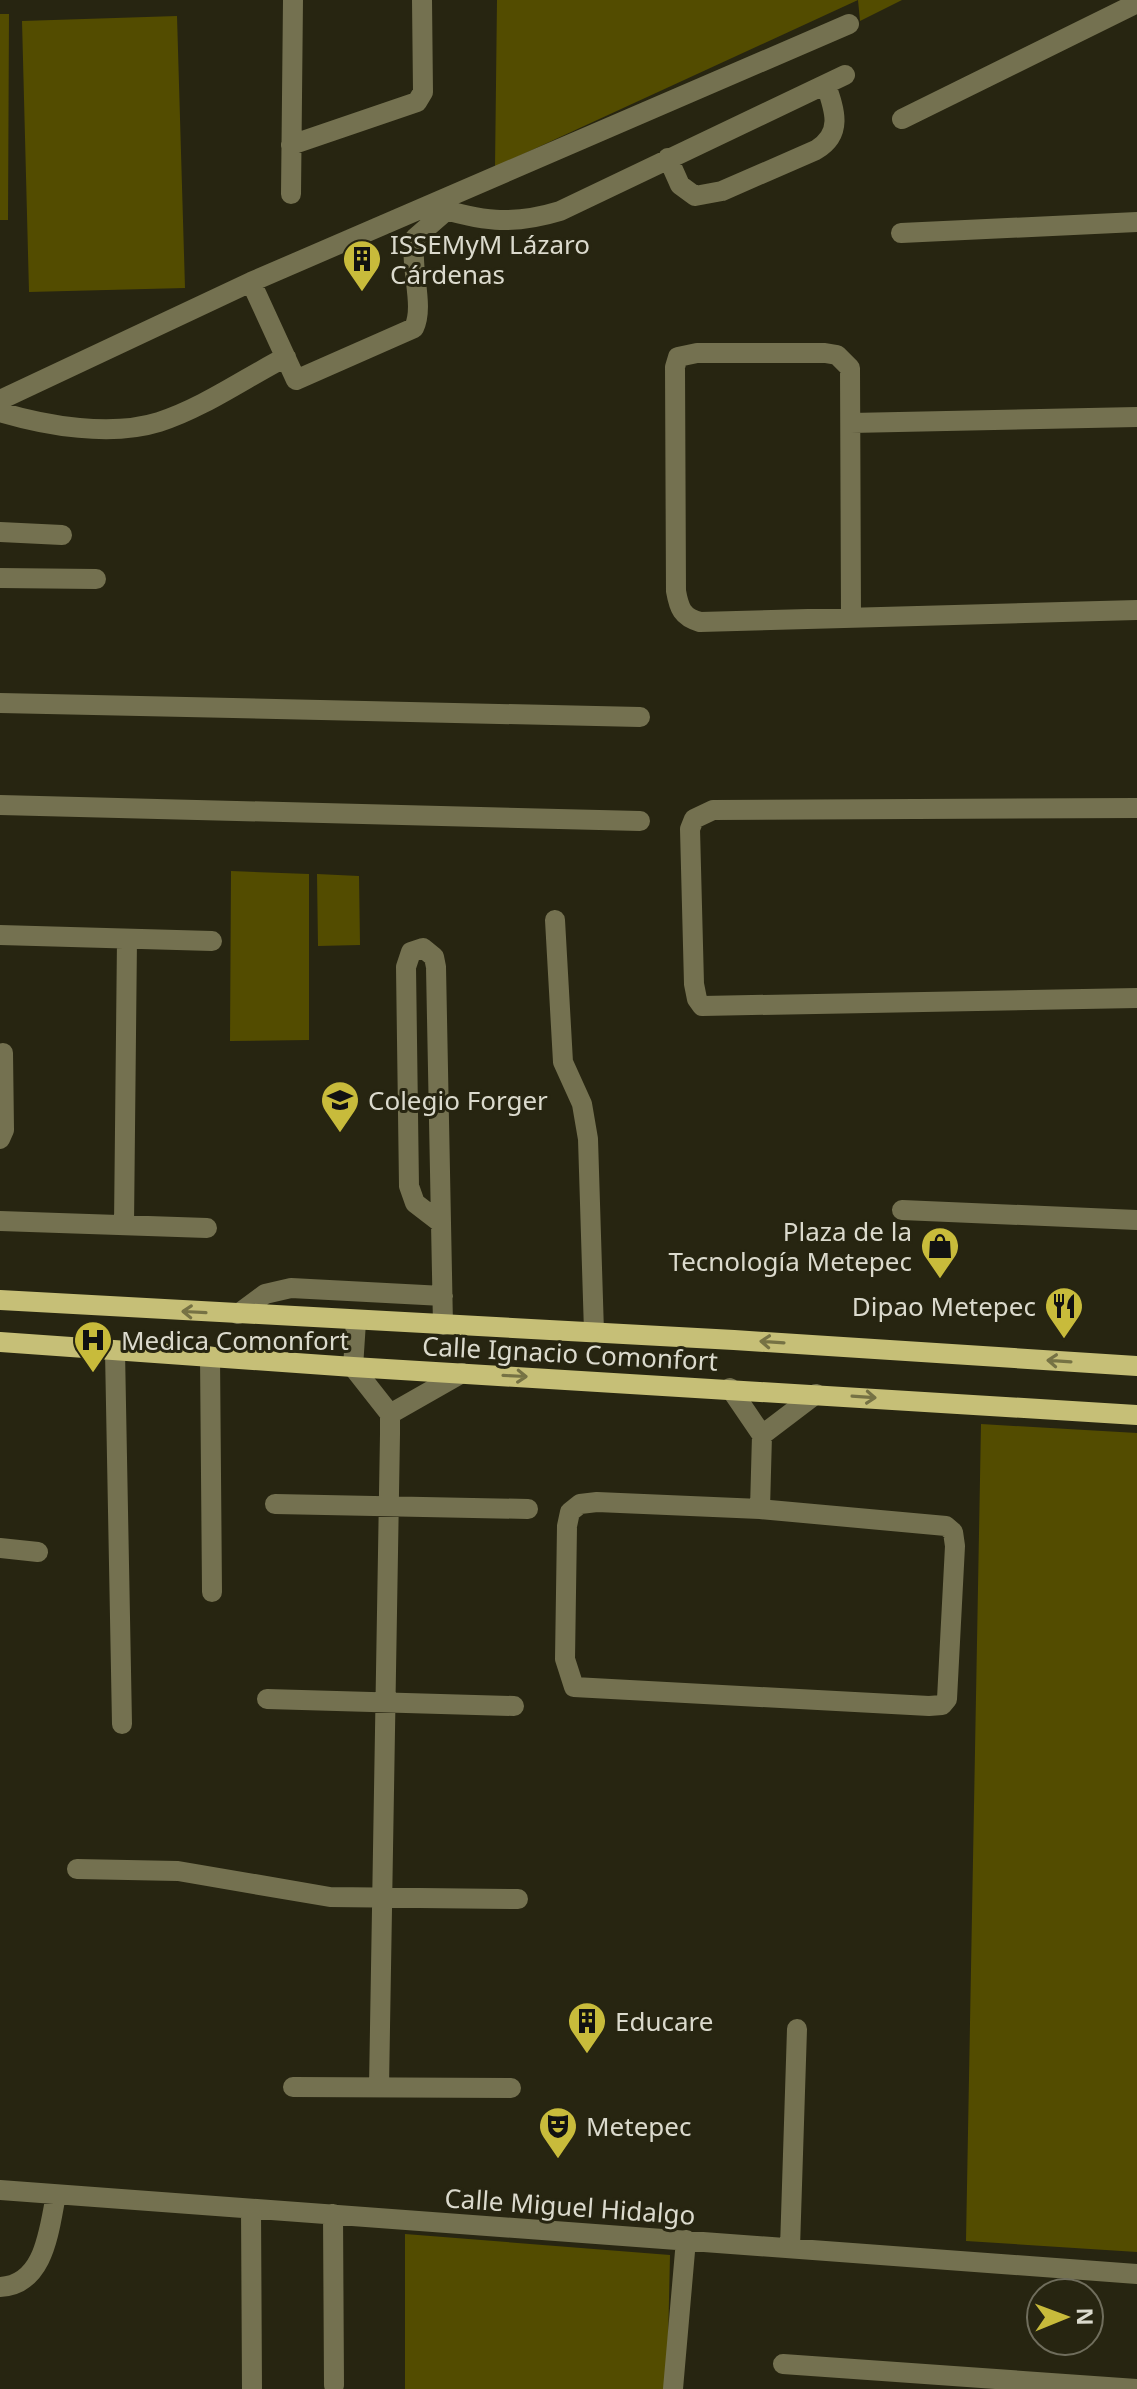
<svg xmlns="http://www.w3.org/2000/svg" width="1137" height="2389" font-family="'Noto Sans',sans-serif">
	<rect width="100%" height="100%" fill="#272511"/>
	<path fill="#534c00" d="M497 0H902L860 21 858 0 495 167Z
		M0 14H9L8 220H0Z
		M177 16 185 288 29 292 22 21Z
		M231 871 309 874V1040L230 1041Z
		M317 874 359 876 360 945 318 946Z
		M981 1424 1137 1433V2252L966 2241Z
		M405 2234 670 2255 667 2389H405Z"/>
	<g fill="none" stroke-linecap="round" stroke-linejoin="round">
		<path stroke="#747150" stroke-width="20" d="M902 119 1137 3
			M291 145 417 102 423 92 422 0
			M668 158 680 185 695 196 722 191 816 150C843 134 835 111 826 85
			M291 194 293 0
			M432 206C480 221 511 226 560 211L845 75
			M901 233 1137 222
			M251 282 296 380 414 328C425 305 409 267 415 238L446 211
			M0 400 251 282 849 24
			M0 412C47 426 111 437 159 422 203 408 245 378 286 357
			M851 423 1137 417
			M0 532 62 535
			M0 578 96 579
			M851 615 850 368 837 355 825 353H697L678 357 675 367 676 591C679 608 682 617 700 622L1137 610
			M0 703 640 717
			M0 805 640 821
			M1137 808 713 810 694 819 690 829 694 984 697 999 702 1006 1137 998
			M555 920 563 1062 582 1104 588 1139 594 1332
			M0 935 212 941
			M0 1139 4 1130 3 1053
			M902 1210 1137 1220
			M0 1221 207 1228
			M441 1223 415 1203 409 1186 406 967 411 952 423 948 434 957 436 967 443 1325
			M124 1225 127 939
			M238 1314 265 1294 291 1288 443 1296
			M356 1322 353 1367 390 1414V1434L379 2087
			M115 1351 122 1724
			M210 1356 212 1592
			M730 1388 762 1435 760 1509
			M390 1414 462 1373
			M762 1435 816 1394
			M597 1502 760 1509 946 1526 953 1532 955 1546 947 1699 942 1705 929 1706 574 1687 565 1659 567 1526 570 1512 580 1504Z
			M275 1504 528 1509
			M0 1548 38 1552
			M267 1699 514 1706
			M77 1869 178 1871 330 1897 518 1899
			M293 2087 511 2088
			M0 2190 1137 2274
			M251 2209 252 2389
			M333 2214 334 2385
			M790 2248 797 2029
			M0 2287C45 2285 49 2229 56 2195
			M783 2364 1137 2389
			M673 2389 686 2240"/>
		<path stroke="#c6bf77" stroke-width="20" d="M0 1300 734 1340 1137 1366
			M0 1342 353 1367 1137 1415"/>
	</g>
	<defs><path id="oneway-shaft" d="M-6 0H5M1.5-3L5.5 0L1.5 3" fill="none" stroke-width="1.6" stroke-linecap="round" stroke-linejoin="round" transform="scale(2)"/></defs>
	<g stroke="#767244">
		<use href="#oneway-shaft" transform="translate(194 1312) rotate(-177)"/>
		<use href="#oneway-shaft" transform="translate(772 1342) rotate(-176)"/>
		<use href="#oneway-shaft" transform="translate(1059 1361) rotate(-176)"/>
		<use href="#oneway-shaft" transform="translate(515 1376) rotate(3)"/>
		<use href="#oneway-shaft" transform="translate(864 1397) rotate(4)"/>
	</g>
	<defs>
		<symbol id="building-pin" viewBox="-11 -11 22 30"><path d="M0 17L-7.5 6A9.5 9.5 0 1 1 7.5 6Z" fill="#c8bb3b" stroke="#272511"/><path d="M-4-6H4V6H1V3H-1V6H-4ZM-2.5-4.3h1.7v1.8h-1.7ZM.8-4.3h1.7v1.8H.8ZM-2.5-1h1.7V.8h-1.7ZM.8-1h1.7V.8H.8Z" fill="#111"/></symbol>
		<symbol id="school-pin" viewBox="-11 -11 22 30"><path d="M0 17L-7.5 6A9.5 9.5 0 1 1 7.5 6Z" fill="#c8bb3b" stroke="#272511"/><path d="M0-5L7-2L0 1L-7-2ZM-4 1L0 2.5L4 1V4Q0 6-4 4Z" fill="#111"/></symbol>
		<symbol id="shop-pin" viewBox="-11 -11 22 30"><path d="M0 17L-7.5 6A9.5 9.5 0 1 1 7.5 6Z" fill="#c8bb3b" stroke="#272511"/><path d="M-5-2.5h2.3a2.7 3.5 0 0 1 5.4 0H5L5.5 6h-11ZM-1.5-2.5h3a1.5 2.3 0 0 0-3 0Z" fill="#111"/></symbol>
		<symbol id="restaurant-pin" viewBox="-11 -11 22 30"><path d="M0 17L-7.5 6A9.5 9.5 0 1 1 7.5 6Z" fill="#c8bb3b" stroke="#272511"/><path d="M-5-6h1v4h1v-4h1v4h1v-4h1v5L-1.5 .5V6h-2V.5L-5-1ZM5-6V6H3V1.5H1.5Q1.5-4 5-6Z" fill="#111"/></symbol>
		<symbol id="hospital-pin" viewBox="-11 -11 22 30"><path d="M0 17L-7.5 6A9.5 9.5 0 1 1 7.5 6Z" fill="#c8bb3b" stroke="#272511"/><path d="M-5-5h3v3.5h4V-5h3V5h-3V1.5h-4V5h-3Z" fill="#111"/></symbol>
		<symbol id="theatre-pin" viewBox="-11 -11 22 30"><path d="M0 17L-7.5 6A9.5 9.5 0 1 1 7.5 6Z" fill="#c8bb3b" stroke="#272511"/><path d="M-5-5.5Q0-4 5-5.5V0Q5 5 0 6Q-5 5-5 0ZM-3.3-2.5H-1v1.5H-3.3ZM1-2.5H3.3v1.5H1ZM-2.8 1Q0 5.5 2.8 1Z" fill="#111"/></symbol>
	</defs>
	<g fill-rule="evenodd">
		<use href="#building-pin" x="340" y="237" width="44" height="60"/>
		<use href="#school-pin" x="318" y="1078" width="44" height="60"/>
		<use href="#shop-pin" x="918" y="1224" width="44" height="60"/>
		<use href="#restaurant-pin" x="1042" y="1284" width="44" height="60"/>
		<use href="#hospital-pin" x="71" y="1318" width="44" height="60"/>
		<use href="#building-pin" x="565" y="1999" width="44" height="60"/>
		<use href="#theatre-pin" x="536" y="2104" width="44" height="60"/>
	</g>
	<g text-anchor="middle" dominant-baseline="central" stroke-width="6" stroke-linejoin="round" paint-order="stroke">
		<g font-size="26" fill="#dbdacd" stroke="#272511" text-anchor="start">
			<text x="390" y="244">ISSEMyM Lázaro<tspan x="390" dy="30">Cárdenas</tspan></text>
			<text x="368" y="1100">Colegio Forger</text>
			<text x="912" y="1231" text-anchor="end">Plaza de la<tspan x="912" dy="30">Tecnología Metepec</tspan></text>
			<text x="1036" y="1306" text-anchor="end">Dipao Metepec</text>
			<text x="121" y="1340">Medica Comonfort</text>
			<text x="615" y="2021">Educare</text>
			<text x="586" y="2126">Metepec</text>
		</g>
		<g font-size="26" fill="#dbdacd" stroke="#272511">
			<text transform="translate(570 1353) rotate(3)">Calle Ignacio Comonfort</text>
			<text transform="translate(570 2206) rotate(4)">Calle Miguel Hidalgo</text>
		</g>
	</g>
	<g transform="translate(1065 2317) rotate(89)"><circle r="38" fill="#272511" stroke="#6f6d5c" stroke-width="2"/>
	<path d="M0-6L14 30L0 20L-14 30Z" fill="#c8bb3b"/>
	<text y="-12" font-size="22" font-weight="bold" text-anchor="middle" fill="#dbdacd">N</text>
	</g>
</svg>
